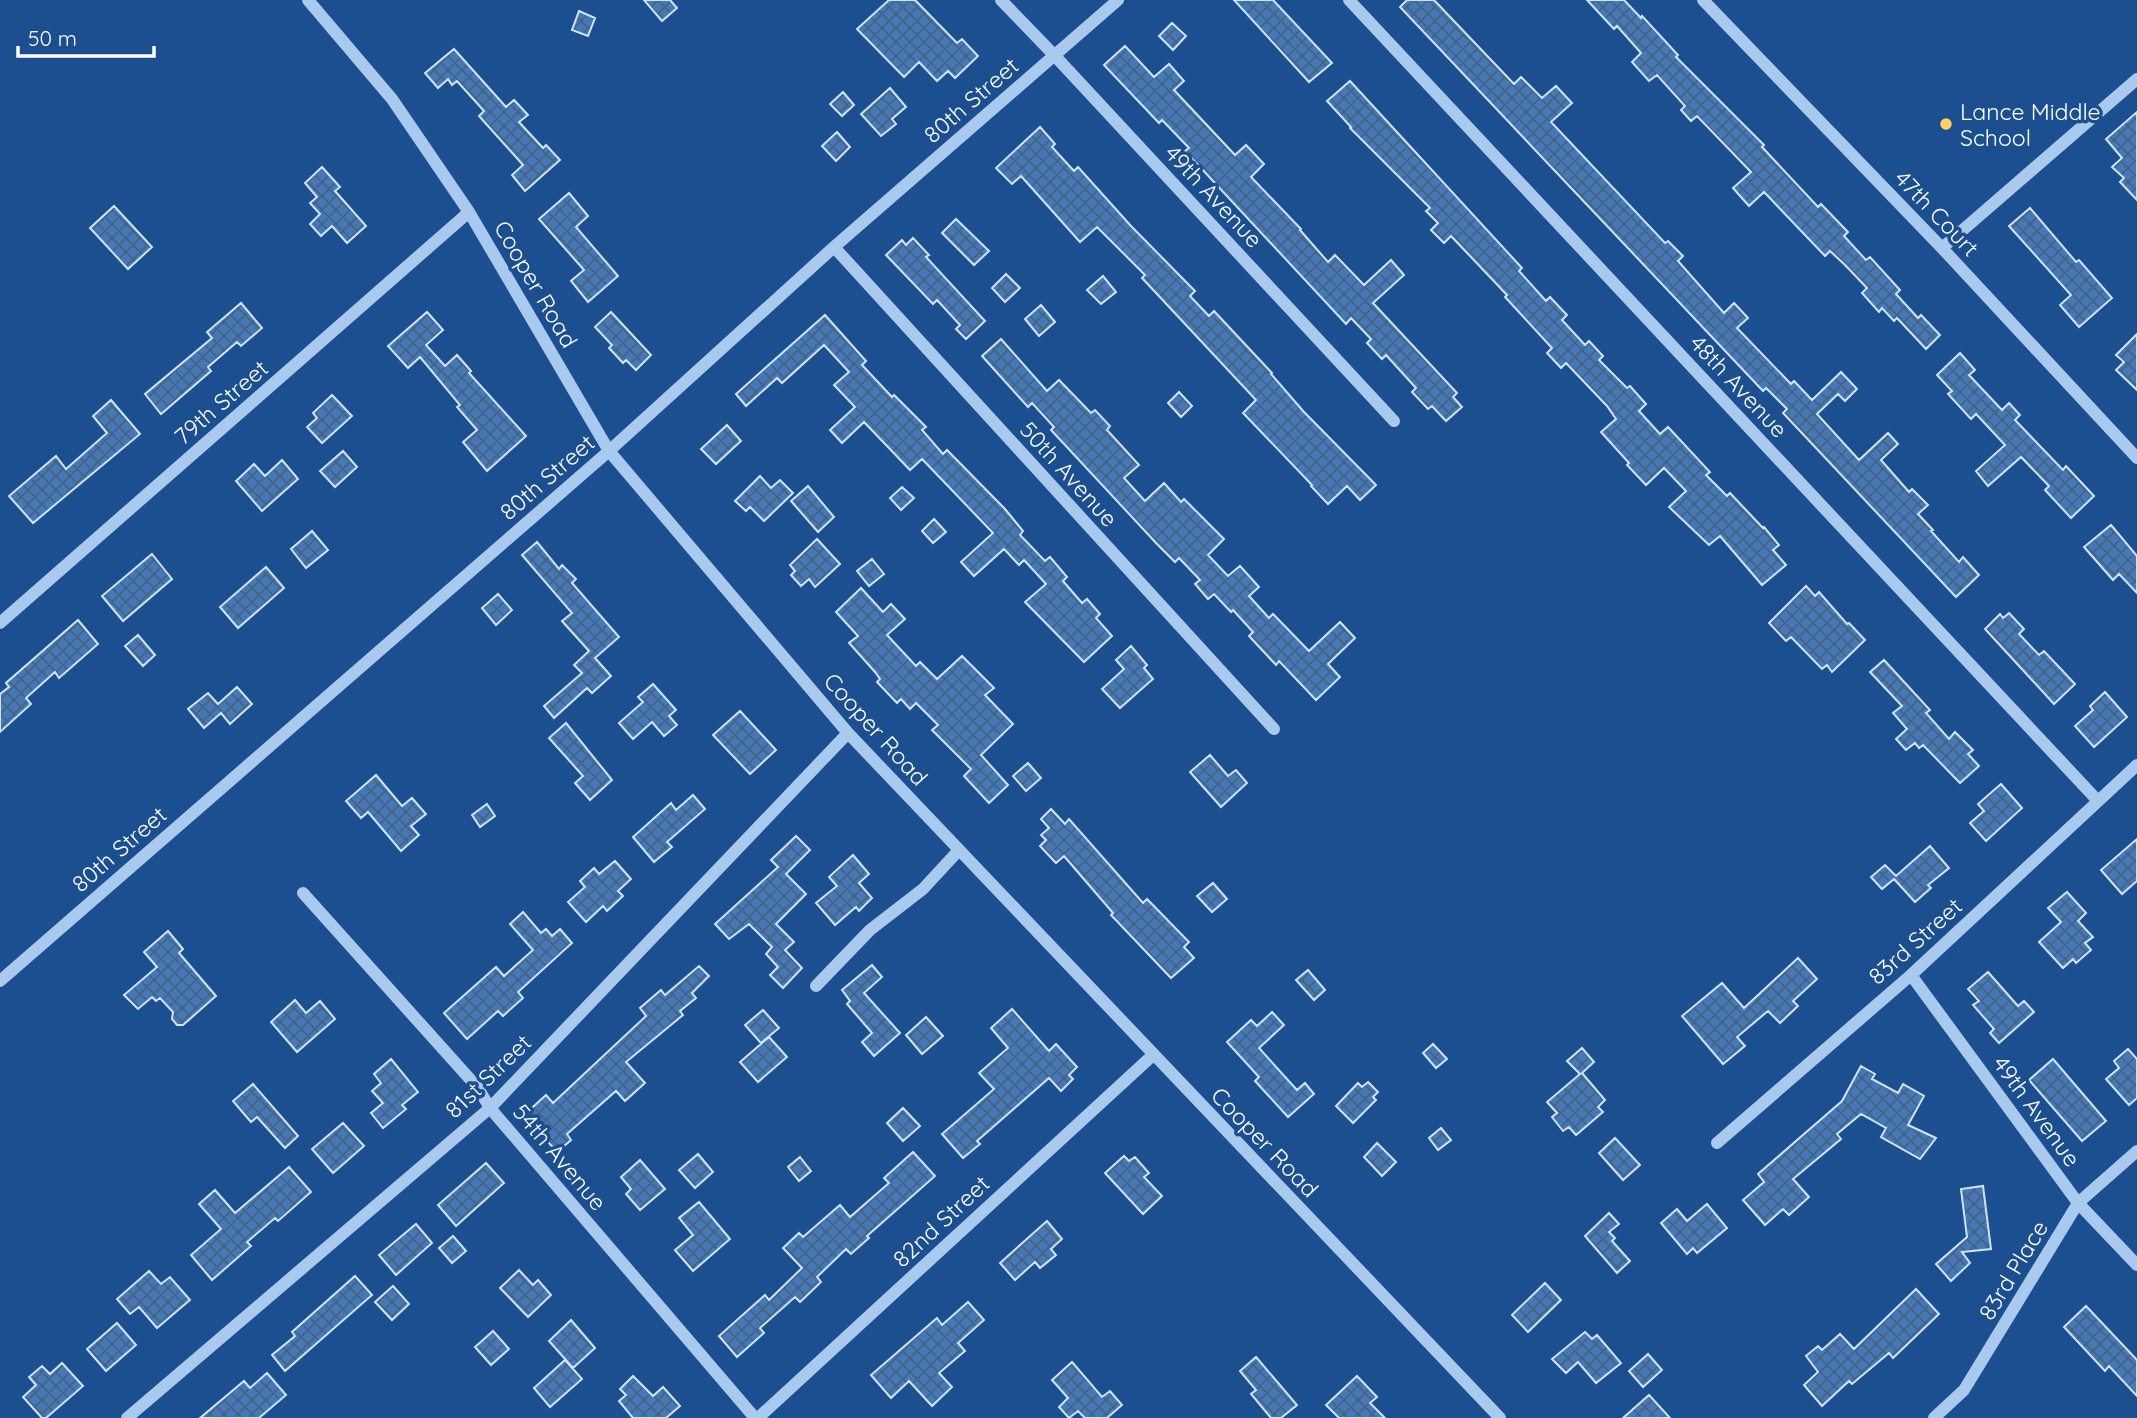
<svg xmlns="http://www.w3.org/2000/svg" width="2137" height="1418" font-family="Quicksand,sans-serif">
	<defs>
		<pattern id="building-cross-hatch" width="8" height="8" patternUnits="userSpaceOnUse" patternTransform="scale(1.75)"><rect width="8" height="8" fill="#4478b7"/><path d="M0 0l8 8M0 8l8-8" fill="none" stroke="#486282"/></pattern>
	</defs>
	<rect width="100%" height="100%" fill="#1b4f8f"/>
	<path fill="url(#building-cross-hatch)" stroke="#cfe3fa" stroke-width="2" d="M644 0H670L677 8 662 21Z
		M889 0H915L957 43 962 39 978 56 955 78 948 71 937 81 919 62 904 77 857 29Z
		M1234 0H1273L1332 63 1309 82Z
		M1407 0H1434L1514 84 1521 77 1542 98 1556 86 1572 103 1551 122 1665 243 1668 241 1683 256 1678 261 1724 313 1734 303 1748 318 1737 328 1791 384 1794 381 1812 400 1841 372 1857 389 1845 401 1838 394 1817 414 1859 460 1888 433 1898 444 1881 460 1909 492 1912 489 1928 505 1918 514 1933 530 1931 531 1959 562 1963 557 1979 575 1956 597 1783 413 1787 409 1766 388 1763 391 1400 7Z
		M1587 0H1624L1641 18 1642 16 1678 55 1676 57 1764 145 1762 147 1818 207 1821 204 1848 232 1844 236 1866 260 1870 257 1900 290 1896 294 1918 318 1921 315 1940 335 1926 349 1897 318 1894 321 1882 308 1879 312 1862 293 1867 288 1845 265 1830 251 1825 256 1764 192 1749 206 1733 188 1751 172 1697 116 1691 121 1681 110 1685 106 1657 75 1649 81 1632 62 1641 53 1617 26 1614 29Z
		M579 11 595 18 588 36 572 30Z
		M1172 23 1186 36 1173 50 1159 36Z
		M1125 46 1154 77 1169 64 1184 81 1174 90 1235 155 1246 145 1264 164 1251 177 1301 229 1300 230 1328 262 1335 255 1364 285 1391 260 1404 275 1373 303 1457 393 1453 397 1462 407 1446 421 1432 406 1428 409 1412 392 1416 388 1386 355 1382 359 1367 343 1371 339 1351 318 1346 324 1185 151 1189 148 1162 120 1159 123 1104 65Z
		M454 49 506 107 514 100 528 115 519 122 543 148 546 145 560 160 525 191 512 175 523 165 479 116 484 111 457 81 452 85 448 79 438 88 425 73Z
		M1350 81 1522 268 1519 271 1546 301 1550 297 1567 315 1562 320 1585 345 1589 341 1603 356 1599 360 1627 388 1630 386 1646 404 1639 411 1660 434 1668 427 1710 472 1706 475 1727 496 1730 493 1763 528 1764 527 1779 545 1773 550 1786 565 1762 585 1720 536 1709 545 1669 507 1686 491 1664 468 1646 485 1627 465 1629 463 1601 432 1616 419 1607 406 1566 363 1561 368 1547 353 1552 348 1505 297 1507 295 1451 236 1444 243 1431 230 1438 223 1426 211 1430 208 1350 128 1351 127 1327 101Z
		M890 88 906 107 892 119 896 124 881 136 861 114Z
		M843 92 854 105 842 116 830 104Z
		M2137 112V200L2120 182 2124 178 2112 167 2122 158 2106 139Z
		M1040 127 1055 144 1052 147 1074 171 1078 167 1131 226 1195 291 1190 296 1209 316 1214 311 1272 373 1271 374 1304 412 1376 485 1360 500 1347 486 1328 504 1311 486 1312 485 1243 413 1256 400 1142 278 1145 275 1097 227 1080 242 1021 176 1012 184 996 168Z
		M837 132 850 147 836 161 822 146Z
		M322 167 340 187 335 191 366 226 347 243 332 226 321 236 310 224 320 214 310 203 317 197 305 183Z
		M569 193 588 216 576 227 618 276 588 302 571 281 584 270 539 219Z
		M114 206 152 247 128 269 90 228Z
		M2030 208 2076 262 2079 260 2112 298 2079 327 2060 305 2071 295 2009 226Z
		M956 219 989 251 974 265 942 233Z
		M913 238 929 255 926 257 985 321 966 339 956 329 960 325 937 300 933 304 886 255 902 240 906 245Z
		M1006 274 1020 288 1005 302 992 288Z
		M1103 276 1116 292 1101 304 1087 290Z
		M241 303 262 328 241 346 237 342 208 367 211 371 161 414 145 394 212 338 207 332Z
		M1041 305 1055 322 1039 336 1025 319Z
		M427 312 443 330 426 345 445 366 457 355 471 371 469 373 526 436 487 471 463 442 477 430 457 407 460 405 420 357 408 368 388 346Z
		M611 312 651 355 636 370 626 360 623 363 609 348 612 345 595 327Z
		M825 315 866 361 862 365 892 397 894 395 926 427 922 430 943 454 947 450 1005 509 1023 531 1020 535 1045 561 1050 557 1067 577 1063 581 1082 603 1087 599 1100 614 1096 618 1112 636 1084 662 1025 602 1046 584 1024 560 1019 565 1004 549 974 576 961 562 993 533 922 459 910 470 864 422 842 443 830 430 855 407 834 385 849 372 824 345 782 383 777 378 746 406 736 394Z
		M2137 334V390L2116 370 2124 362 2116 355Z
		M1001 339 1047 391 1059 380 1091 413 1095 410 1110 426 1107 430 1139 465 1124 478 1145 501 1164 483 1181 502 1184 499 1224 539 1208 555 1228 576 1240 566 1259 587 1249 596 1269 618 1273 614 1309 651 1340 622 1355 638 1328 664 1340 677 1316 700 1279 661 1276 665 1249 636 1253 632 1233 610 1231 612 1214 594 1208 599 1195 584 1200 580 1179 558 1175 562 1157 544 1051 430 1054 427 1032 403 1028 407 982 356Z
		M1960 353 1975 370 1969 375 2002 410 2009 403 2020 415 2015 420 2063 470 2066 466 2094 496 2071 518 2045 490 2049 486 2021 457 1988 486 1976 471 2005 445 1976 414 1971 419 1948 394 1952 391 1937 375Z
		M1179 392 1192 406 1181 417 1168 403Z
		M332 395 352 416 322 443 307 427 317 418 313 413Z
		M111 400 140 434 33 523 9 496 56 456 66 469 107 433 93 416Z
		M727 425 741 441 716 464 701 449Z
		M343 451 357 467 335 487 320 471Z
		M282 460 298 479 262 511 236 481 254 464 265 476Z
		M760 476 771 488 780 480 793 493 764 521 750 507 746 511 735 501Z
		M808 486 834 517 818 532 791 501Z
		M902 487 914 498 901 510 890 498Z
		M934 519 946 532 933 543 922 531Z
		M2111 525 2137 556V593L2119 574 2113 580 2084 547Z
		M312 531 328 550 306 568 291 549Z
		M817 539 840 564 815 587 809 579 801 586 791 575 795 571 790 565Z
		M537 542 559 569 562 565 576 579 572 583 619 637 595 658 611 676 592 693 587 688 554 718 544 706 582 673 574 665 589 651 562 621 572 613 522 555Z
		M152 554 172 579 123 621 102 596Z
		M872 559 884 574 869 586 857 571Z
		M266 567 284 588 238 628 220 607Z
		M1806 586 1815 596 1819 592 1847 624 1849 623 1865 640 1832 672 1827 665 1822 669 1791 637 1786 641 1769 623Z
		M861 588 883 612 891 604 905 619 887 635 916 666 920 662 937 679 962 656 994 688 985 695 1013 724 981 755 1008 785 989 803 964 776 971 769 932 730 938 725 916 703 910 709 901 699 897 703 877 682 880 679 875 672 849 643 858 636 836 612Z
		M498 594 512 610 496 625 482 608Z
		M2009 613 2024 629 2019 634 2039 655 2044 651 2075 684 2054 704 1985 629 2000 614 2003 618Z
		M78 620 98 644 59 678 55 672 26 698 31 704 0 732V694L9 687 6 683Z
		M138 635 155 655 143 666 125 646Z
		M1131 646 1147 665 1144 668 1153 679 1120 708 1102 689 1124 669 1116 660Z
		M1884 660 1930 710 1926 713 1949 739 1955 732 1973 750 1968 754 1979 766 1960 783 1923 745 1919 748 1915 743 1906 750 1896 739 1907 729 1893 713 1902 706 1870 672Z
		M653 684 676 710 669 716 677 725 664 736 652 722 633 739 619 723 643 702 638 697Z
		M237 687 252 704 230 724 221 713 204 728 188 709 208 693 218 704Z
		M2105 692 2127 717 2094 747 2075 726 2093 710 2090 706Z
		M740 711 776 750 750 774 713 735Z
		M566 723 612 780 590 800 575 783 583 776 549 738Z
		M1210 755 1228 776 1236 770 1247 783 1221 807 1190 772Z
		M1028 763 1041 778 1026 791 1013 776Z
		M376 775 402 806 412 798 426 814 411 826 419 835 401 851 368 812 361 818 346 801Z
		M2001 784 2022 808 1986 841 1970 823 1984 811 1978 804Z
		M693 795 705 809 667 842 672 847 654 862 633 837 671 803 676 810Z
		M487 804 495 816 480 827 472 815Z
		M1051 809 1065 824 1069 819 1143 903 1147 899 1189 942 1184 947 1194 958 1171 978 1111 915 1113 913 1064 856 1056 863 1040 846 1046 840 1041 835 1049 828 1041 819Z
		M796 836 810 850 786 874 806 894 776 924 794 942 785 950 802 968 783 988 770 975 778 967 766 954 772 947 749 924 729 939 715 924 778 867 771 860Z
		M2137 839V881L2122 894 2101 870Z
		M1930 846 1949 868 1928 885 1931 888 1915 902 1894 879 1882 889 1871 877 1885 865 1896 876Z
		M853 855 869 874 859 883 872 898 859 911 856 907 835 925 816 903 837 886 829 877Z
		M615 861 631 879 618 891 623 896 607 911 603 906 586 922 568 902 585 887 580 881 594 868 599 874Z
		M1213 883 1227 899 1212 912 1197 896Z
		M2067 892 2086 913 2078 921 2093 937 2085 943 2091 950 2076 963 2073 959 2063 968 2039 942 2061 922 2048 908Z
		M523 912 541 933 546 929 552 936 560 929 572 943 518 992 523 998 503 1016 498 1011 467 1039 444 1013 496 967 504 976 533 950 510 924Z
		M168 931 183 949 179 953 216 996 183 1025H177L172 1019 173 1012 160 998 156 1001 152 997 138 1009 124 995 157 967 144 952Z
		M1798 958 1817 979 1793 1001 1798 1006 1780 1023 1768 1011 1737 1037 1745 1046 1723 1064 1682 1016 1722 983 1744 1008Z
		M872 965 882 977 864 993 900 1033 874 1056 862 1042 872 1033 847 1004 850 1001 842 990Z
		M699 966 709 976 692 993 696 998 680 1011 683 1015 626 1062 645 1083 625 1101 616 1091 567 1134 571 1140 557 1152 524 1115 546 1095 553 1103 646 1016 640 1008 661 990 665 995Z
		M1308 970 1325 990 1314 1000 1296 980Z
		M1988 972 2018 1006 2024 1001 2034 1012 1999 1043 1990 1033 1994 1029 1973 1005 1979 1001 1968 989Z
		M295 1000 306 1013 320 1001 335 1019 297 1052 271 1022Z
		M1012 1009 1049 1051 1056 1044 1077 1067 1069 1075 1073 1079 1061 1091 1049 1078 977 1141 980 1144 963 1158 942 1134 994 1089 979 1073 1008 1048 991 1028Z
		M763 1010 779 1028 761 1043 745 1025Z
		M1272 1012 1284 1025 1259 1048 1297 1090 1305 1083 1314 1094 1288 1117 1255 1081 1259 1077 1227 1042 1251 1020 1257 1026Z
		M926 1017 943 1036 922 1054 906 1035Z
		M769 1037 787 1057 758 1082 740 1062Z
		M1433 1044 1447 1059 1436 1068 1423 1053Z
		M1582 1048 1594 1062 1582 1073 1605 1100 1598 1107 1603 1112 1576 1135 1569 1127 1563 1131 1552 1117 1557 1113 1547 1102 1580 1074 1567 1061Z
		M2128 1049 2137 1059V1098L2129 1105 2106 1079 2119 1068 2114 1061Z
		M391 1059 418 1092 402 1105 406 1109 383 1128 371 1113 383 1103 372 1091 381 1083 374 1074Z
		M2053 1059 2106 1121 2082 1141 2029 1080Z
		M1861 1066 1875 1074 1872 1079 1898 1093 1903 1084 1924 1096 1908 1125 1936 1138 1920 1159 1881 1137 1886 1128 1861 1114 1837 1134 1841 1139 1793 1179 1809 1197 1789 1215 1783 1209 1765 1225 1743 1200 1764 1182 1758 1174 1842 1101Z
		M1368 1082 1378 1092 1373 1097 1376 1100 1353 1123 1336 1106 1358 1083 1362 1087Z
		M253 1084 298 1136 285 1148 257 1117 251 1122 233 1101Z
		M903 1108 920 1126 903 1141 887 1123Z
		M343 1123 364 1146 333 1173 312 1149Z
		M1441 1128 1451 1140 1438 1150 1429 1138Z
		M1615 1138 1640 1165 1623 1180 1599 1153Z
		M1377 1143 1396 1162 1382 1176 1364 1157Z
		M913 1152 935 1176 867 1236 869 1238 851 1254 846 1249 817 1277 821 1282 800 1302 795 1297 760 1328 764 1333 737 1357 719 1336 765 1295 769 1300 802 1268 783 1248 799 1233 803 1237 840 1205 850 1217 889 1183 884 1178Z
		M698 1154 713 1172 695 1188 679 1170Z
		M1124 1156 1129 1161 1135 1157 1149 1173 1144 1177 1162 1196 1143 1214 1105 1173Z
		M800 1157 811 1171 799 1181 788 1167Z
		M640 1160 665 1189 640 1210 626 1194 631 1189 621 1177Z
		M486 1163 504 1183 456 1226 438 1205Z
		M289 1167 311 1192 278 1221 275 1218 247 1242 251 1246 212 1280 191 1255 221 1229 199 1204 215 1190 235 1213Z
		M1983 1186 1991 1249 1962 1252 1970 1263 1951 1281 1936 1264 1967 1237 1961 1189Z
		M699 1202 730 1239 693 1271 675 1250 693 1235 679 1218Z
		M1707 1204 1727 1228 1697 1253 1693 1248 1687 1254 1661 1223 1677 1209 1687 1221Z
		M1609 1213 1619 1224 1609 1232 1615 1238 1612 1241 1630 1261 1617 1273 1585 1236Z
		M1047 1221 1062 1239 1051 1249 1056 1255 1040 1268 1035 1262 1015 1280 1000 1263Z
		M416 1224 432 1243 396 1275 379 1255Z
		M453 1236 466 1251 452 1263 439 1248Z
		M519 1270 533 1285 538 1280 551 1295 528 1317 500 1288Z
		M149 1271 161 1284 170 1277 190 1300 157 1328 139 1307 130 1314 117 1299Z
		M355 1276 372 1295 285 1371 272 1355 295 1336 292 1332Z
		M1545 1283 1561 1300 1528 1332 1512 1315Z
		M393 1286 409 1304 392 1320 375 1302Z
		M1916 1289 1939 1314 1893 1358 1889 1353 1852 1384 1849 1381 1822 1406 1804 1385 1818 1372 1806 1356 1818 1346 1822 1350 1840 1334 1854 1349Z
		M968 1302 984 1320 958 1343 965 1351 939 1373 952 1387 932 1406 909 1381 891 1398 871 1375 937 1318 942 1325Z
		M2086 1306 2137 1360V1396L2109 1366 2105 1371 2064 1327Z
		M571 1320 595 1348 573 1368 549 1341Z
		M117 1323 136 1345 106 1371 87 1349Z
		M493 1331 509 1349 491 1365 475 1347Z
		M1585 1332 1592 1339 1597 1335 1621 1363 1596 1383 1578 1362 1566 1373 1552 1359Z
		M1648 1354 1662 1370 1643 1387 1629 1371Z
		M1256 1357 1297 1405 1281 1418H1271L1251 1394 1256 1390 1240 1371Z
		M565 1360 582 1379 550 1407 534 1388Z
		M1072 1362 1102 1397 1110 1391 1122 1405 1107 1418H1085L1078 1411 1069 1418 1059 1407 1068 1398 1052 1380Z
		M62 1363 83 1386 46 1418H42L23 1397 36 1385 29 1377 42 1366 50 1374Z
		M267 1373 286 1395 259 1418H200L244 1381 250 1388Z
		M633 1376 653 1396 663 1387 680 1406 666 1418H633L619 1401 626 1395 620 1389Z
		M1357 1376 1377 1397 1370 1403 1385 1418H1339L1326 1405Z
		M1649 1395 1670 1418H1623Z"/>
	<g fill="none" stroke-linecap="round" stroke-linejoin="round">
		<path stroke="#a9c9ee" stroke-width="12" d="M308 0 392 99 469 212 609 451 848 733 1500 1418
			M1001 0 1055 56 1394 421
			M1349 0 2098 801
			M1703 0 1942 248 2137 458
			M834 247 1274 729
			M1942 248 2137 79
			M0 623 469 212
			M303 893 478 1088 490 1108 755 1418
			M1911 975 2078 1203 2137 1265
			M0 981 609 451 834 247 1118 0
			M816 986 870 930 923 889 959 850
			M1717 1143 1911 975 2137 765
			M127 1418 490 1108 848 733
			M758 1418 1153 1055
			M1934 1418 1964 1390 2078 1203 2137 1151"/>
	</g>
	<circle fill="#ffd166" stroke="#1b4f8f" stroke-width="2.5" cx="1946" cy="124" r="7"/>
	<g text-anchor="middle" dominant-baseline="central" stroke-width="7" stroke-linejoin="round" paint-order="stroke">
		<g font-size="23" fill="#fff" stroke="#1b4f8f">
			<text transform="translate(971 100) rotate(-41)">80th Street</text>
			<text transform="translate(1214 196) rotate(47)">49th Avenue</text>
			<text transform="translate(1937 213) rotate(46)">47th Court</text>
			<text transform="translate(536 284) rotate(60)">Cooper Road</text>
			<text transform="translate(1739 386) rotate(47)">48th Avenue</text>
			<text transform="translate(221 402) rotate(-41)">79th Street</text>
			<text transform="translate(1069 474) rotate(48)">50th Avenue</text>
			<text transform="translate(547 477) rotate(-41)">80th Street</text>
			<text transform="translate(876 729) rotate(48)">Cooper Road</text>
			<text transform="translate(119 849) rotate(-41)">80th Street</text>
			<text transform="translate(1915 941) rotate(-42)">83rd Street</text>
			<text transform="translate(488 1076) rotate(-44)">81st Street</text>
			<text transform="translate(2037 1111) rotate(54)">49th Avenue</text>
			<text transform="translate(1265 1142) rotate(46)">Cooper Road</text>
			<text transform="translate(560 1157) rotate(50)">54th Avenue</text>
			<text transform="translate(941 1221) rotate(-43)">82nd Street</text>
			<text transform="translate(2013 1270) rotate(-59)">83rd Place</text>
		</g>
		<g font-size="23" fill="#fff" stroke="#1b4f8f" text-anchor="start">
			<text x="1960" y="111">Lance Middle<tspan x="1960" dy="26">School</tspan></text>
		</g>
	</g>
	<path d="M18 46v10h136v-10" fill="none" stroke="#ffffff" stroke-width="3.5"/>
	<text x="28" y="46" font-size="21" fill="#ffffff" stroke="#1b4f8f" stroke-width="5" paint-order="stroke">50 m</text>
</svg>
